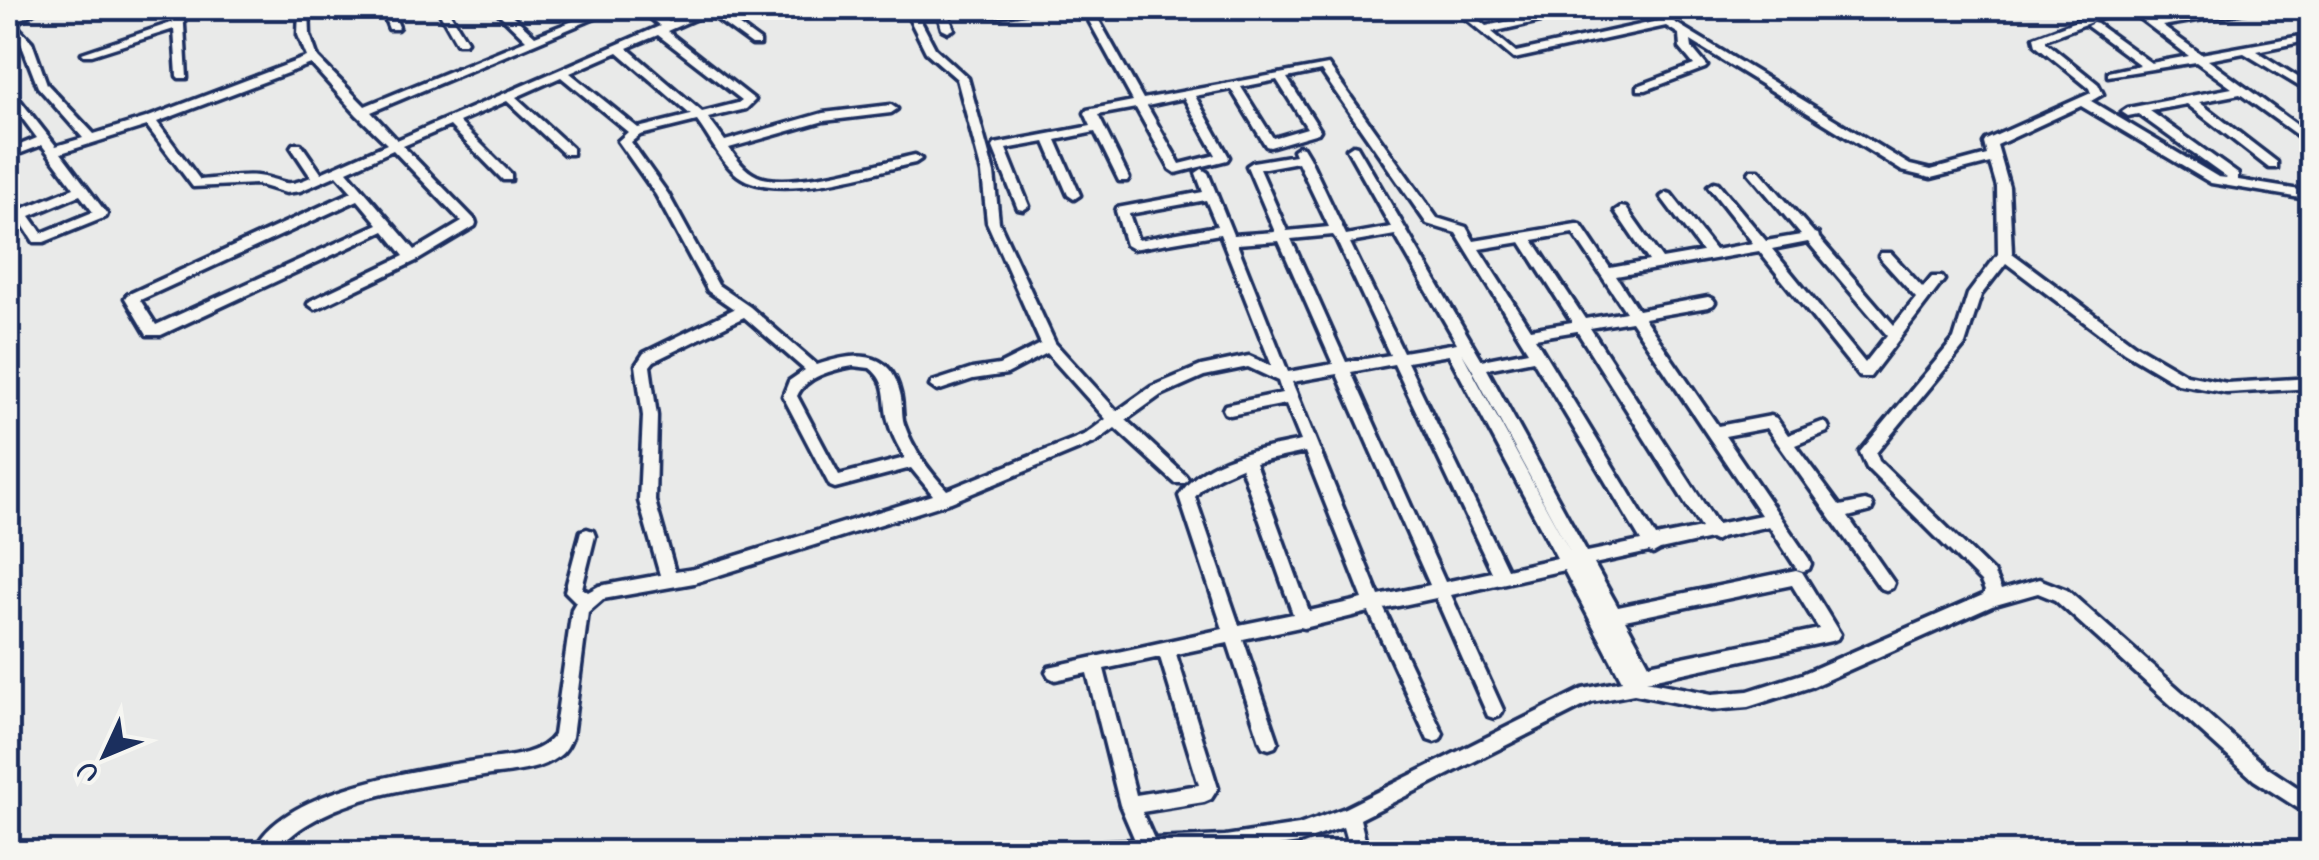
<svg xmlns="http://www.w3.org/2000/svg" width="2319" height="860" font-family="Mynerve,sans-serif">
	<rect width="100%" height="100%" fill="#e9eae9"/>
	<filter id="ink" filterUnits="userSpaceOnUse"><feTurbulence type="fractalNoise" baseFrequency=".01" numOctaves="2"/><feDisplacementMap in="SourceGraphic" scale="20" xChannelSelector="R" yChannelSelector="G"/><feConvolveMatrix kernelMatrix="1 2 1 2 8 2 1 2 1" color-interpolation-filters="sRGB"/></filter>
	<g filter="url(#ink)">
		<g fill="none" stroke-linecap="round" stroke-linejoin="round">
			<defs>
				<path id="street" d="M28 8H40L15 24 32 42 47 84 94 134 146 118 307 57 298 35 299 8H309L310 35 318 58 365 106 526 40 493 8H504L535 36 606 8H619L371 112 397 140 660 26 639 8H650L669 22 702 8H715L760 41V45H752L708 13 667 31 755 100 746 109 708 118 725 141 823 113 891 105 897 109 891 113 824 121 729 148C737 159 744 170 757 176 790 190 878 163 915 155L921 159 915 163C871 172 769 206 734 172 719 158 709 137 697 121L640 135 631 142 668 194 718 285 750 307 817 365C852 353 890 347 900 393 903 403 901 414 904 424 913 450 929 471 947 490L1086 434 1106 419 1047 353 1007 374 973 379 937 391 930 386 932 382 972 369 999 365 1041 344 987 222 982 173 957 79 926 52 904 8H914L935 48 968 78 994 173 999 222 1055 343 1117 411 1151 387 1201 366 1249 356 1272 366 1220 234 1133 249 1126 245 1116 211 1117 208 1203 192 1196 173 1202 169 1208 173 1233 235 1275 232 1247 166 1253 162 1295 155 1293 150 1299 146 1303 147 1309 157 1346 235 1391 227 1347 149 1353 145 1357 146 1482 360 1528 351 1456 233 1427 224 1321 71 1287 78 1320 130 1318 133 1270 147 1266 146 1231 89 1195 96 1229 157 1227 160 1176 173 1170 169 1136 108 1098 115 1129 178 1127 181H1119L1095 132 1056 140 1080 195 1074 199 1068 195 1045 142 1006 149 1029 206 1023 210 1018 209 993 147 995 144 1091 126 1085 113 1087 110 1133 101 1082 8H1092L1143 99 1328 65 1437 218 1466 227 1474 241 1576 224 1581 225 1610 268 1649 261 1615 211 1621 207 1626 208 1662 259 1702 252 1661 197 1667 193 1671 194 1715 250 1753 243 1708 186 1714 182 1718 183 1766 241 1801 235 1749 173 1751 170H1759L1814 233 1818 234 1819 238 1894 325 1916 298 1881 259 1879 256 1881 253H1891L1923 288 1932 277H1942L1944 280 1870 377H1860L1759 251 1616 276 1638 310 1708 297 1713 299 1715 302 1713 305 1708 307 1644 318 1718 426 1771 416 1776 418 1788 435 1822 422 1827 424 1829 428 1827 432 1795 445 1840 506 1865 501 1871 503 1873 507 1871 511 1848 517 1894 583 1892 588 1886 590 1880 588 1767 428 1725 436 1809 559 1811 564 1809 569 1803 571 1797 569 1769 526 1721 537 1714 541 1710 539 1660 550 1653 554 1649 552 1594 564 1618 607 1796 570 1802 572 1840 634 1837 639 1831 641 1646 681 1712 694 1748 691 1802 674 1983 595 1985 591 1981 582 1867 468 1860 452 1954 339 1968 294 1998 254 1997 187 1990 163 1931 178 1902 171 1691 41 1692 48 1707 66 1705 68 1646 90H1638V86L1694 65 1680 48 1679 34 1666 26 1514 59 1453 8H1464L1486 26 1572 8H1590L1585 11 1492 32 1516 52 1658 21 1639 8H1651L1910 165 1931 170 1987 155 1984 143 1986 140 2091 93 2089 88 2036 45 2034 37 2110 8H2124L2123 10 2046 39V42L2098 84 2103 94 2091 101 2218 177 2227 178 2138 114 2128 116 2122 112 2128 108 2232 88 2196 62 2108 76V72L2140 65 2087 26 2093 23 2097 24 2151 63 2189 56 2126 8H2137L2155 20 2234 8H2256L2251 11 2162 26 2201 54 2312 34V40L2256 51 2312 86V94L2244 53 2208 60 2312 136V146L2240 94 2199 102 2277 162V168H2269L2187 104 2150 111 2238 174V180L2312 192V200L2211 183 2081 106 1997 145 2009 187 2012 253 2134 344 2187 375 2227 383 2312 378V388L2227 393 2178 384 2124 352 2006 263 1981 295 1965 345 1876 453 1879 461 1993 572 2001 590 2039 579 2067 590 2268 768 2312 797V817L2254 780 2055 600 2038 593 1992 606 1811 687 1748 707 1712 710 1634 694 1592 702 1360 819 1368 852H1350L1343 827 1299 843 1237 852H1058L1060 845 1067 843 1135 840 1120 805 1087 673 1055 680 1049 677 1046 672 1049 667 1223 629 1179 496C1203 456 1259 450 1301 441L1286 404 1230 415 1225 413 1223 409 1225 405 1282 393 1278 381 1248 367 1204 376 1161 395 1126 420 1185 475 1188 479 1185 483H1175L1115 428 1096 442 951 502 694 583 603 599 588 612 572 737C569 744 565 752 559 756 538 772 509 772 484 776 417 787 320 797 275 852H254C276 792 411 771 468 762 495 757 538 759 554 735L572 609 576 602 565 591 581 531 587 529 593 531 595 536 582 588 588 592 599 586 660 575 639 501 643 416 636 365 644 353 734 309 708 291 656 195 618 141 628 132 561 77 516 97 572 148V154H564L507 101 459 122 511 174V180H503L450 126 403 146 475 220 476 223 475 226 418 260 320 307 315 309 308 304 310 301 404 256 384 231 161 335H147L125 298 127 295 352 192 337 175 300 191 286 193 256 184 193 187 147 126 61 153 107 214 106 217 44 242H34L16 214 17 211 74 188 42 145 8 158V150L37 138 8 99V89L12 90 56 146 83 138 38 87 21 43 8 29V19ZM658 35 742 100 738 103 702 112 627 48ZM618 52 691 115 638 128 570 73ZM311 64 357 115 387 144 321 173 301 144H293L291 147 311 177C281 190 285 179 257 176 239 174 218 179 200 180L157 122ZM1277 80 1307 128 1273 138 1241 87ZM1184 98 1216 155 1180 164 1147 106ZM393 150 462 222 415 250 347 171ZM1298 162 1329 227 1287 231 1260 169ZM80 195 93 212 42 233 30 216ZM358 200 378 224 156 325 140 300ZM1206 200 1217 226 1138 240 1129 214ZM1573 233 1626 312 1585 319 1533 240ZM1333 235 1336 239 1390 355 1346 362 1291 239ZM1395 235 1457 343 1403 352 1350 243ZM1279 241 1333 364 1288 372 1237 244ZM1521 242 1572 322 1530 329 1479 249ZM1808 242 1887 335 1865 363 1772 249ZM744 317 805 370 789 381 783 396 830 486 835 488 911 468 933 495 694 569 675 572 655 501 657 416 650 366 654 361ZM1631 321 1761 515 1717 524 1590 328ZM1577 331 1701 528 1656 537 1535 338ZM1462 353 1472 369 1572 555ZM1449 355 1557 558 1507 569 1407 362ZM1533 360 1641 541 1587 552 1487 369ZM1394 364 1492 572 1445 582 1351 372ZM853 366 870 368C889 383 883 399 888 420 891 433 898 446 905 458L839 475 797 396C806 376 832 370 853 366ZM1337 374 1430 585 1379 596 1292 382ZM1305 452 1363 599 1309 611 1255 463ZM1241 467 1293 614 1239 625 1195 497C1206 481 1224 474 1241 467ZM1564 570 1622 681 1583 689 1345 808 1299 825 1225 836 1154 839 1142 812 1204 802 1211 799 1218 788 1176 654 1228 643 1260 741 1263 747 1269 749 1275 747 1278 741 1243 639 1300 627 1304 628 1369 612 1428 740 1434 742 1440 740 1443 734 1384 609 1436 598 1488 716 1494 718 1500 716 1503 710 1451 595ZM1792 585 1819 629 1649 664 1625 620ZM1160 657 1199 785 1136 795 1104 669Z
					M173 8H183L187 78H179L177 76 174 29 92 55H84L82 53 174 22Z
					M381 8H391L399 27 397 29H389Z
					M437 8H447L467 41 465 43H457Z
					M936 8H972L967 11 947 12 954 29 948 32 942 29Z
					M983 8H993L995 10 1034 8 1029 11 992 17 988 16Z"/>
			</defs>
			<use href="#street" stroke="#1b2f5e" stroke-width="7"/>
			<use href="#street" fill="#f6f6f2" fill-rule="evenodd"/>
		</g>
	</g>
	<rect width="2319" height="860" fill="none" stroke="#f6f6f2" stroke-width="40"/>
	<rect x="20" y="20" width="2279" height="820" fill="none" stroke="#1b2f5e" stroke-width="4" filter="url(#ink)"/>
	<g transform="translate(105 755) rotate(226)" stroke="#f6f6f2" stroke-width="8" paint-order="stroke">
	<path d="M0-8L18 38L0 25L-18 38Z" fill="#1b2f5e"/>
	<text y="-15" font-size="28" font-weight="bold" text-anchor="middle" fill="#1b2f5e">U</text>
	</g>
</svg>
